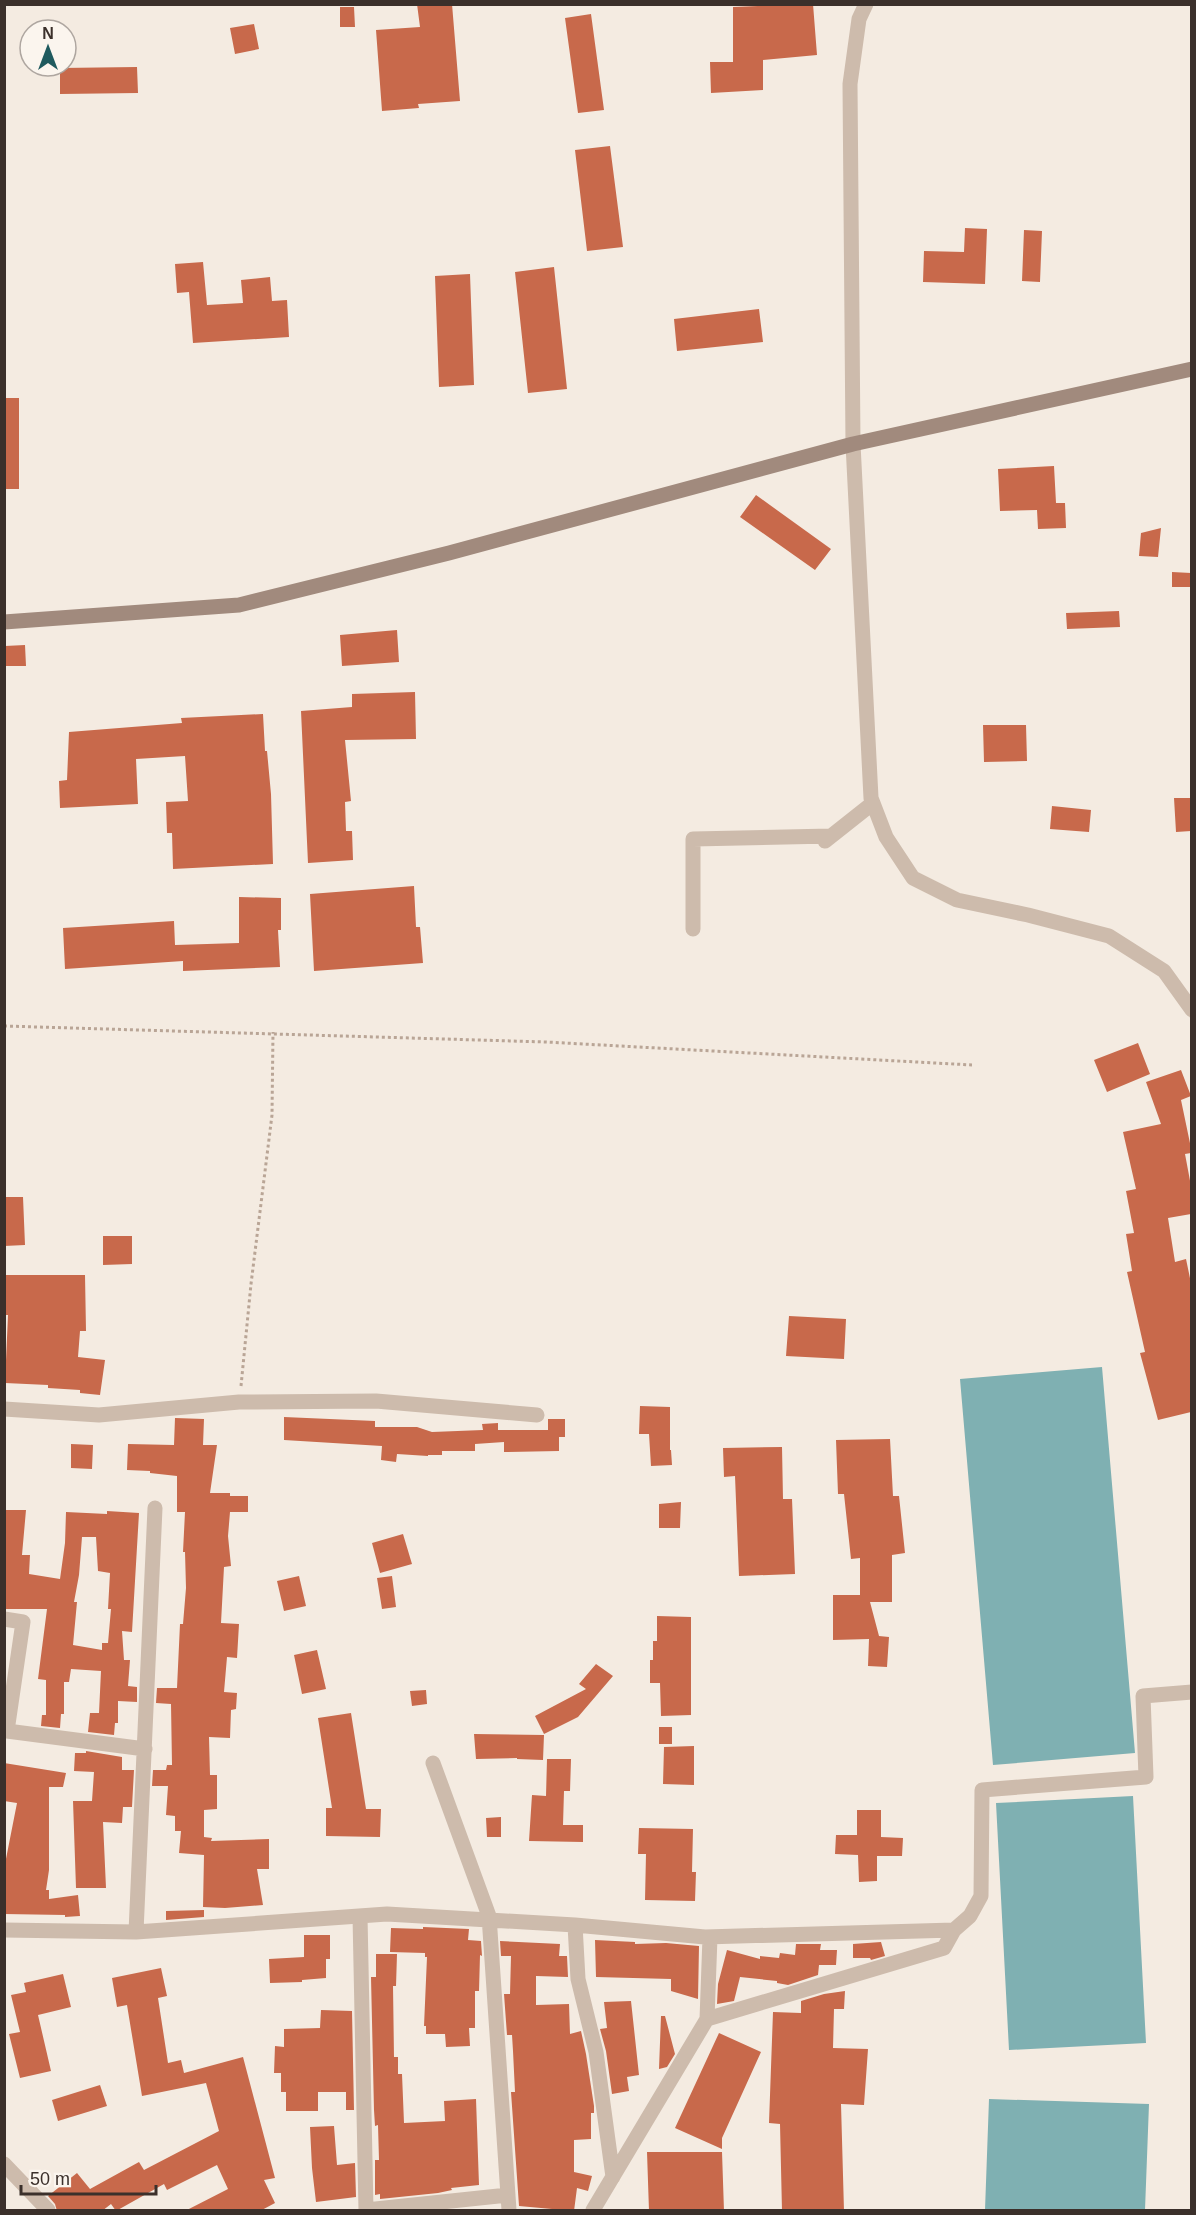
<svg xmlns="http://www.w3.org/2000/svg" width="1196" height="2215" font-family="Arial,sans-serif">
	<rect width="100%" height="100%" fill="#f4ebe1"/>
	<path fill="#7fb0b2" d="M1102 1367 1135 1753 993 1765 960 1379Z
		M1133 1796 1146 2043 1009 2050 996 1803Z
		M989 2099 1149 2104 1145 2210H985Z"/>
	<path fill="#c8694b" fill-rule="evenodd" d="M417 4H452L460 101 418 104 419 108 382 111 376 30 420 27Z
		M813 4 817 55 763 60V90L711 93 710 62H733V7Z
		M340 7H354L355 27H340Z
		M591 14 604 110 578 113 565 18Z
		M254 24 259 49 235 54 230 28Z
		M137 67 138 93 60 94V68Z
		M610 146 623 247 587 251 575 150Z
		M965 228 987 229 985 284 923 282 924 251 964 252Z
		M1024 230 1042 231 1040 282 1022 281Z
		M203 262 207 305 243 303 241 280 270 277 272 301 287 300 289 337 193 343 189 292 177 293 175 264Z
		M554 267 567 389 528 393 515 272Z
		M470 274 474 385 439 387 435 276Z
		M759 309 763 342 677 351 674 319Z
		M4 398H19V489H4Z
		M1054 466 1056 503H1065L1066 528 1038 529 1037 510 1000 511 998 469Z
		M756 495 831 549 815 570 740 517Z
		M1161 528 1158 557 1139 556 1141 533Z
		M1172 572 1191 573V587H1172Z
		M1119 611 1120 627 1067 629 1066 613Z
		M397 630 399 662 342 666 340 635Z
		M25 645 26 666H5V646Z
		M415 692 416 739 345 740 351 801 345 802 346 831H352L353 860 308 863 301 711 352 707V694Z
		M263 714 265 751H267L271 794 273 864 173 869 172 833H167L166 802 188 801 185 756 136 759 138 804 60 808 59 781 67 780 69 732 182 723 181 718Z
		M983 725H1026L1027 761 984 762Z
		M1174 798H1191V831L1176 832Z
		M1052 806 1091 810 1089 832 1050 829Z
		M414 886 416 927H420L423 963 314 971 310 894Z
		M239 897 281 898V930H278L280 967 183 971V961L65 969 63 928 174 921 175 945 239 943Z
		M1138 1043 1150 1074 1107 1092 1094 1060Z
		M1181 1070 1191 1096 1181 1100 1191 1148V1153L1185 1154 1191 1186V1214L1168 1218 1175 1262 1186 1259 1191 1283V1412L1158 1420 1140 1353 1145 1352 1127 1272 1132 1271 1126 1234 1134 1233 1126 1191 1136 1189 1123 1132 1161 1124 1146 1082Z
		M6 1197H23L25 1245 4 1246Z
		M103 1236H132V1264L103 1265Z
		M4 1275H85L86 1331H80L78 1357 105 1360 100 1395 80 1393V1390L48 1388V1385L5 1383 8 1315H4Z
		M789 1316 846 1319 844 1359 786 1356Z
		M640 1406 670 1407V1450H671L672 1465 651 1466 649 1434H639Z
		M284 1417 375 1421V1427H417L432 1432 483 1430 482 1424 498 1423V1430H548V1419H565V1437H559V1451L504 1452V1442L475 1444V1451H442V1455H428V1456L397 1454 396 1462 381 1460 382 1446 284 1440Z
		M175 1418 204 1419 203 1445H217L210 1493H230V1496H248V1512H230L228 1536 231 1566 224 1567 221 1623 239 1624 237 1658 227 1657 224 1692 237 1693 236 1709 231 1710 230 1738 209 1737 210 1775H217V1809L204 1810V1837L212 1838 211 1841 269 1839V1869H257L263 1905 225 1908 203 1907 204 1855 179 1853 181 1831H175V1816L166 1815 168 1786H152L153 1770H166L167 1765H172L171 1704 156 1703 157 1688H177L180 1624H183L186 1588 185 1552H183L185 1512H177V1476L150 1473V1471L127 1470 128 1444 174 1445Z
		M890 1439 893 1496H899L905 1553 892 1555V1602H870L879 1636 889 1637 887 1667 868 1666 869 1639 833 1640V1595H860V1558L851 1559 844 1494H838L836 1440Z
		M71 1444 93 1445 92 1469 71 1468Z
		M782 1447 783 1499H792L795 1574 739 1576 735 1476 724 1477 723 1448Z
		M681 1502 680 1528H659V1504Z
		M4 1510H26L22 1555H30L29 1574 60 1579 65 1543 66 1512 107 1514V1511L139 1513 132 1632 122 1631 124 1660H130L128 1686 137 1687V1702L118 1701V1723H115L114 1735 88 1732 90 1713H99L101 1671 71 1669 69 1682H64V1714H61L60 1728 41 1726 42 1715H46V1680L38 1679 47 1609H4ZM82 1537H96L98 1571 110 1573 108 1609H111L108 1643H102V1650L73 1645 77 1602H74L79 1575Z
		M403 1534 412 1564 380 1573 372 1543Z
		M299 1576 306 1606 284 1611 277 1581Z
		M392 1576 396 1607 382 1609 377 1578Z
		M657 1616 691 1617V1715L661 1716 660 1683H650V1660H653V1641H657Z
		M317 1650 326 1689 302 1694 294 1655Z
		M596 1664 613 1676 578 1717 544 1734 535 1716 586 1689 579 1684Z
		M426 1690 427 1704 412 1706 410 1691Z
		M351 1713 366 1809H381L380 1837 326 1836V1808H332L318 1718Z
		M659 1727H672V1744H659Z
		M474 1734 544 1735 543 1760 517 1759V1758L476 1759Z
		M694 1746V1785L663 1784 664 1747Z
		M86 1751 122 1757V1770H134L132 1807H123L122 1823 103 1822 106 1888H76L73 1801H92L94 1772 74 1771 75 1753H86Z
		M547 1759H571L570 1791H564L563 1825H583V1842L529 1841 532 1795 546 1796Z
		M4 1763 66 1773 63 1787H49V1870L46 1890H49V1899L78 1895 80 1916 65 1917V1915L4 1914V1869L17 1803 4 1801Z
		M857 1810H881V1837L903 1838 902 1856H877V1881L859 1882 858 1855 835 1854 836 1835H857Z
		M501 1817V1837H487L486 1818Z
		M639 1828 693 1829 692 1872H696L695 1901 645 1900 646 1854H638Z
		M204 1910V1917L166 1920V1911Z
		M423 1927 469 1929 468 1940 481 1941 482 1956 480 1955 479 1991H475V2028H469L470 2046 446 2047 445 2034H426V2026H424L427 1957H425V1953L390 1952 391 1928 423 1929Z
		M304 1935H330V1959H326V1978L302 1980V1982L270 1983 269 1959 304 1957Z
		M595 1940 635 1942V1944L666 1943 699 1946 698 1999 671 1991V1979L596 1977Z
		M500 1941 560 1944 559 1956H567L568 1977 536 1976V2005L569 2004 570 2034 581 2031 586 2054 594 2106V2113H591V2139L574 2140V2172L592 2176 588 2191 577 2188 574 2211 519 2206 511 2092H515L513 2051 512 2035H507L504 1994H510L511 1956H501Z
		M881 1942 885 1956 871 1960 870 1958H853V1944Z
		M796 1944H821L820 1950H837L836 1965H819L818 1975 788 1985 777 1983V1981L740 1977 734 2001 717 2004 718 1984 727 1950 760 1959V1956L779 1958 780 1953 795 1955Z
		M376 1954H397L396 1986H393L394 2057H398V2074H402L404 2123 445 2121 444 2101 476 2099 479 2185 451 2188 452 2190 438 2193 380 2199V2194L375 2195V2160H379L378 2125 375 2126 374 2110 371 1977H376Z
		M161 1968 167 1996 158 1998 168 2063 181 2060 184 2073 243 2057 275 2178 264 2180 275 2203 260 2211H185L228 2189 217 2165 167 2190 164 2184 116 2211 111 2204 102 2211H57L55 2204 48 2196 77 2173 90 2189 139 2162 144 2170 219 2131 206 2083 142 2096 127 2005 117 2007 112 1978Z
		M63 1974 71 2007 38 2015 51 2071 20 2078 9 2034 20 2032 11 1995 26 1992 24 1983Z
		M845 1991 844 2009H834L833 2048 868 2049 864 2105 841 2104 844 2211H782L780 2124 769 2123 773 2012 801 2013V2001L824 1994Z
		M631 2001 639 2075 627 2077 629 2091 612 2094 606 2051 600 2029 607 2028 604 2002Z
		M321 2010 352 2011 354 2110H346V2092H318V2111H286V2092H281V2073H274L275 2046 284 2047V2029L320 2028Z
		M661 2016H665L675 2054 667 2067 659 2069Z
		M719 2033 761 2052 722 2138V2149L675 2128Z
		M100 2085 107 2106 58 2121 52 2100Z
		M334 2126 337 2165 355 2163 356 2197 316 2202 312 2168 310 2127Z
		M647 2152H722L724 2211H649Z"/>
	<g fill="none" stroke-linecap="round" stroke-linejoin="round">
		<path stroke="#b9a596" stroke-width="3" stroke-dasharray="3 3" stroke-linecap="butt" d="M4 1026 546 1042 972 1065
			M241 1386 251 1284 272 1115 273 1032"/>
		<path stroke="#cdbbac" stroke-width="15" d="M866 4 859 19 850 84 853 444 871 798 886 837 913 878 957 900 1028 915 1109 936 1164 971 1192 1010
			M825 841 873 803
			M693 929V839L831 836
			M4 1409 99 1415 239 1402 376 1401 537 1415
			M4 1619 23 1622 7 1731 145 1749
			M433 1763 489 1916 509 2210
			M360 1916 366 2210 508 2195
			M575 1925 578 1979 596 2052 613 2177
			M4 1930 136 1932 387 1914 575 1925 705 1937 954 1930
			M136 1932 155 1508
			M707 2019 944 1948 954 1930 970 1916 981 1896 982 1790 1146 1777 1143 1696 1192 1692
			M4 2164 48 2210
			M593 2210 707 2019 710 1937"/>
		<path stroke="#a18a7d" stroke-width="15" d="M4 622 239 605 449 553 853 444 1192 369"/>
	</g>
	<rect width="1196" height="2215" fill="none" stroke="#3b302b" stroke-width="12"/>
	<g transform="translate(48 48)"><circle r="28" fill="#fbf5ee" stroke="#aea6a0" stroke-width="1.5"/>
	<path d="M0-4.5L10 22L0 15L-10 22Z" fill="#1f5a5e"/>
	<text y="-9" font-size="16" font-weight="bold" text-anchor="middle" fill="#3b302b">N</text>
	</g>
	<path d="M21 2185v9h135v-9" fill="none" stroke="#3b302b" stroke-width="3"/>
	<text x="30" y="2185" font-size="18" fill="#3b302b" stroke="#fbf5ee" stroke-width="4.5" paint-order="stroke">50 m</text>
</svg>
